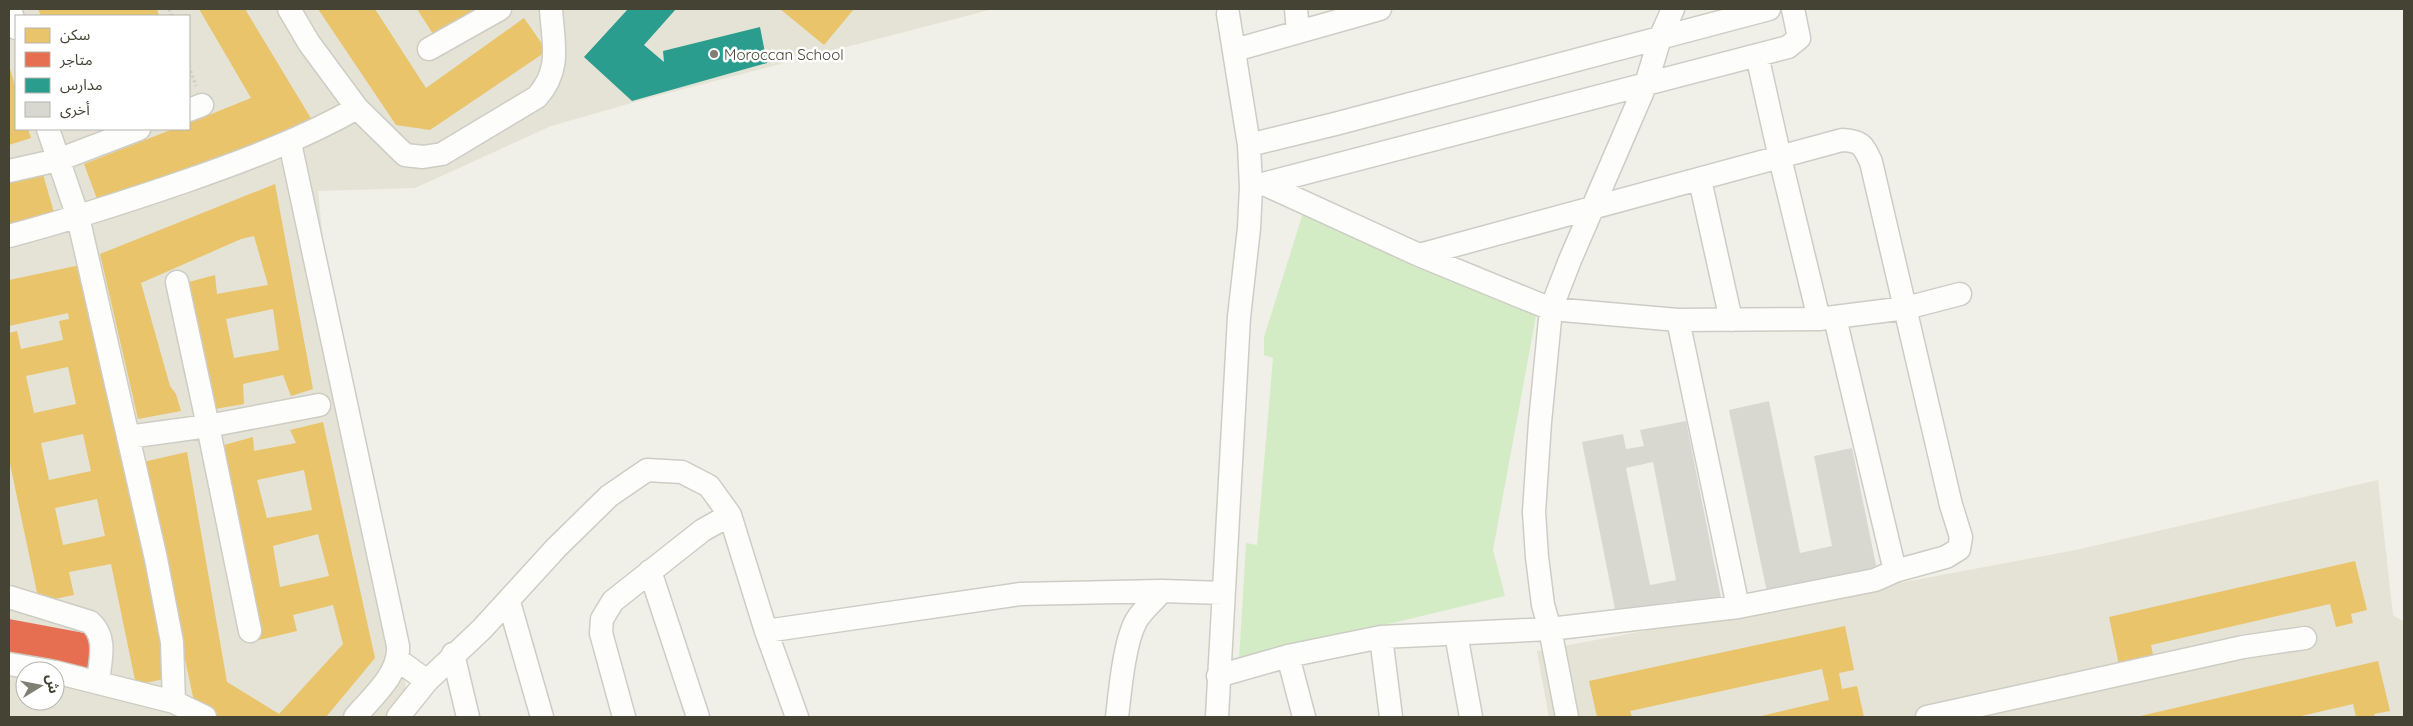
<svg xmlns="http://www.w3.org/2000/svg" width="2413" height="726" font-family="Quicksand,'Noto Sans Arabic',sans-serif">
	<rect width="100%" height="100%" fill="#f0efe8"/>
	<path fill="#e4e3d5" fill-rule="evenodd" d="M9 9H993L649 98 551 126 415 188 318 191 326 271 344 377 359 406 411 717H9ZM16 16H189V129H16ZM25 671H55V701H25Z
		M2378 480 2393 615 2404 622V717H1549L1537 651 2076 550Z"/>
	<path fill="#d4ecc6" d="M1303 213 1536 316 1493 550 1505 596 1239 660 1246 543 1257 545 1273 358 1264 355V337Z"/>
	<path fill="#e9c46a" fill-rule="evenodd" d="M38 9H157L159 16H41Z
		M199 9H245L312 120 100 207 84 164 173 129H189V123L251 98Z
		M318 9H375L426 88 524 18 547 51 430 130 396 125Z
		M417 9H477L435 37Z
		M780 9H854L824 45Z
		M9 65 16 89V129H28L31 138 9 145Z
		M42 171 55 216 9 225V178Z
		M275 184 313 389 291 396 283 375 243 384 244 404 209 410 185 283 215 275 217 294 268 285 254 236 241 239 141 283 170 386 176 394 181 411 138 419 100 254ZM273 309 279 350 234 358 226 319Z
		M85 264 173 677 136 685 111 564 69 572 74 595 39 602 9 459V333L17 331 21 349 63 340 59 321 69 319 68 313 9 326V280ZM68 367 76 404 34 413 26 376ZM83 434 91 471 49 480 41 443ZM97 499 105 536 63 545 55 508Z
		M323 422 375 658 326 717H216L195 706 143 462 187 452 227 682 279 714 343 644 333 605 293 615 297 631 259 640 224 445 253 437 254 451 296 443 290 430ZM304 470 312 510 267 518 257 480ZM318 534 329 576 280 587 273 546Z
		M2355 561 2367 610 2351 614 2353 623 2336 627 2330 604 2151 645 2155 665H2119L2109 617Z
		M1845 626 1854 670 1839 673 1842 689 1857 686 1864 717H1757L1829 700 1822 669 1630 711 1632 717H1597L1589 681Z
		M2378 661 2390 711 2374 714 2375 717H2356L2353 704 2297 717H2136Z"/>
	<path fill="#e76f51" d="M9 619 95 635 89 675 9 661Z"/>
	<path fill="#2a9d8f" d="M628 9H676L644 45 664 62 663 51 760 27 767 63 632 101 584 57Z"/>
	<path fill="#d9d8d0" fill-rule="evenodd" d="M1769 401 1800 553 1832 546 1814 456 1852 448 1878 575 1768 597 1729 410Z
		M1686 421 1723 608 1679 617 1676 601 1659 604 1662 621 1619 629 1582 442 1623 434 1626 449 1644 446 1640 430ZM1653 462 1676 580 1650 585 1626 468Z"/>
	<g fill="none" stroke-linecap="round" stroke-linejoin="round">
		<defs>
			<path id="minor" d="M10 9 16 28
				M289 9 309 43 357 108 405 155 423 157 442 154 537 97C562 69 553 43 551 9
				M1296 9 1298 31
				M429 49 500 9
				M1235 50 1380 9
				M1757 55 1780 158 1819 319
				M189 110 202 105
				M48 129 78 217 156 559 172 642 174 702
				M290 143 398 646C400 674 372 697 355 717
				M1249 145 1335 124 1769 9
				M9 171 58 160 139 129
				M1700 180 1731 320
				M1264 184 1419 255 1551 309 1678 320 1819 319 1906 308 1960 294
				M1259 185 1788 47 1799 38 1793 9
				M9 236C69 220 128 201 186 181 246 160 302 139 357 108
				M177 282 208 426 250 631
				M1835 318 1895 571
				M1678 320 1738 607
				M128 437 208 426 319 405
				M650 571 698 717
				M9 597 90 622C108 637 100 661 98 682
				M509 602 542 717
				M766 631 1020 594 1162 591
				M1456 634 1471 717
				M1381 637 1391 717
				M453 654 468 717
				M1288 656 1304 717
				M398 660 427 681 482 629 556 548 609 496 647 470 682 472 709 486 730 515
				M9 664 50 671
				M55 672 174 702 205 717
				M1218 676 1288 656 1381 637 1550 629 1738 607 1875 580 1895 571 1946 557 1959 549 1961 537 1951 505 1871 162C1863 145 1862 141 1842 140L1419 255
				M398 717 427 681
				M624 717 601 633 602 619 613 601 703 530 730 515 766 631 797 717
				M1117 717C1120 692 1124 643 1136 621 1142 610 1154 601 1162 591L1223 593
				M1217 717 1239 317 1249 228 1251 187 1249 145 1228 14
				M1567 717 1550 629 1543 605 1537 557 1534 512 1540 422 1551 309 1570 260 1646 84 1660 38 1673 9
				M1927 717 2243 647 2305 638"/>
		</defs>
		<use href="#minor" stroke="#cecdc5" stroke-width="25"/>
		<path stroke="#d0cfc9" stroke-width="3" stroke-dasharray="2.5 2.5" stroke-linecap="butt" d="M169 9 172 16
			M189 66 196 86"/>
		<use href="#minor" stroke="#fdfdfc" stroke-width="22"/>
	</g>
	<circle fill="#817f73" stroke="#fff" stroke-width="2" cx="714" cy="54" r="5"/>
	<g text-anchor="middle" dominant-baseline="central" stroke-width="5" stroke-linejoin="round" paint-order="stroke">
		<g font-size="15" fill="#454334" stroke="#fff" text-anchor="start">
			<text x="724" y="54">Moroccan School</text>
		</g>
	</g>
	<rect width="2413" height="726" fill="none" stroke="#454334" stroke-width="20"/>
	<rect x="15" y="15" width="175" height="115" fill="#ffffff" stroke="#b5b4ae"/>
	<rect x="25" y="28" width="25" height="15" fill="#e9c46a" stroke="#b5b4ae"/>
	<text x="60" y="40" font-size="15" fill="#454334">سكن</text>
	<rect x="25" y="52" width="25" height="15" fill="#e76f51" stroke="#b5b4ae"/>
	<text x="60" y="65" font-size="15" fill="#454334">متاجر</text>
	<rect x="25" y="78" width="25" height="15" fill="#2a9d8f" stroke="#b5b4ae"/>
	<text x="60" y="90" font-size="15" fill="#454334">مدارس</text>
	<rect x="25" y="102" width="25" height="15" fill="#d9d8d0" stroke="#b5b4ae"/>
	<text x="60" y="115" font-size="15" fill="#454334">أخرى</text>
	<g transform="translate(40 686) rotate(80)"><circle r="24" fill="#ffffff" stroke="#b5b4ae"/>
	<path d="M0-4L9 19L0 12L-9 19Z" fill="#817f73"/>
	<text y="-8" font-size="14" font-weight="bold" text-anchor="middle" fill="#454334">ش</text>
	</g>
</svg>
